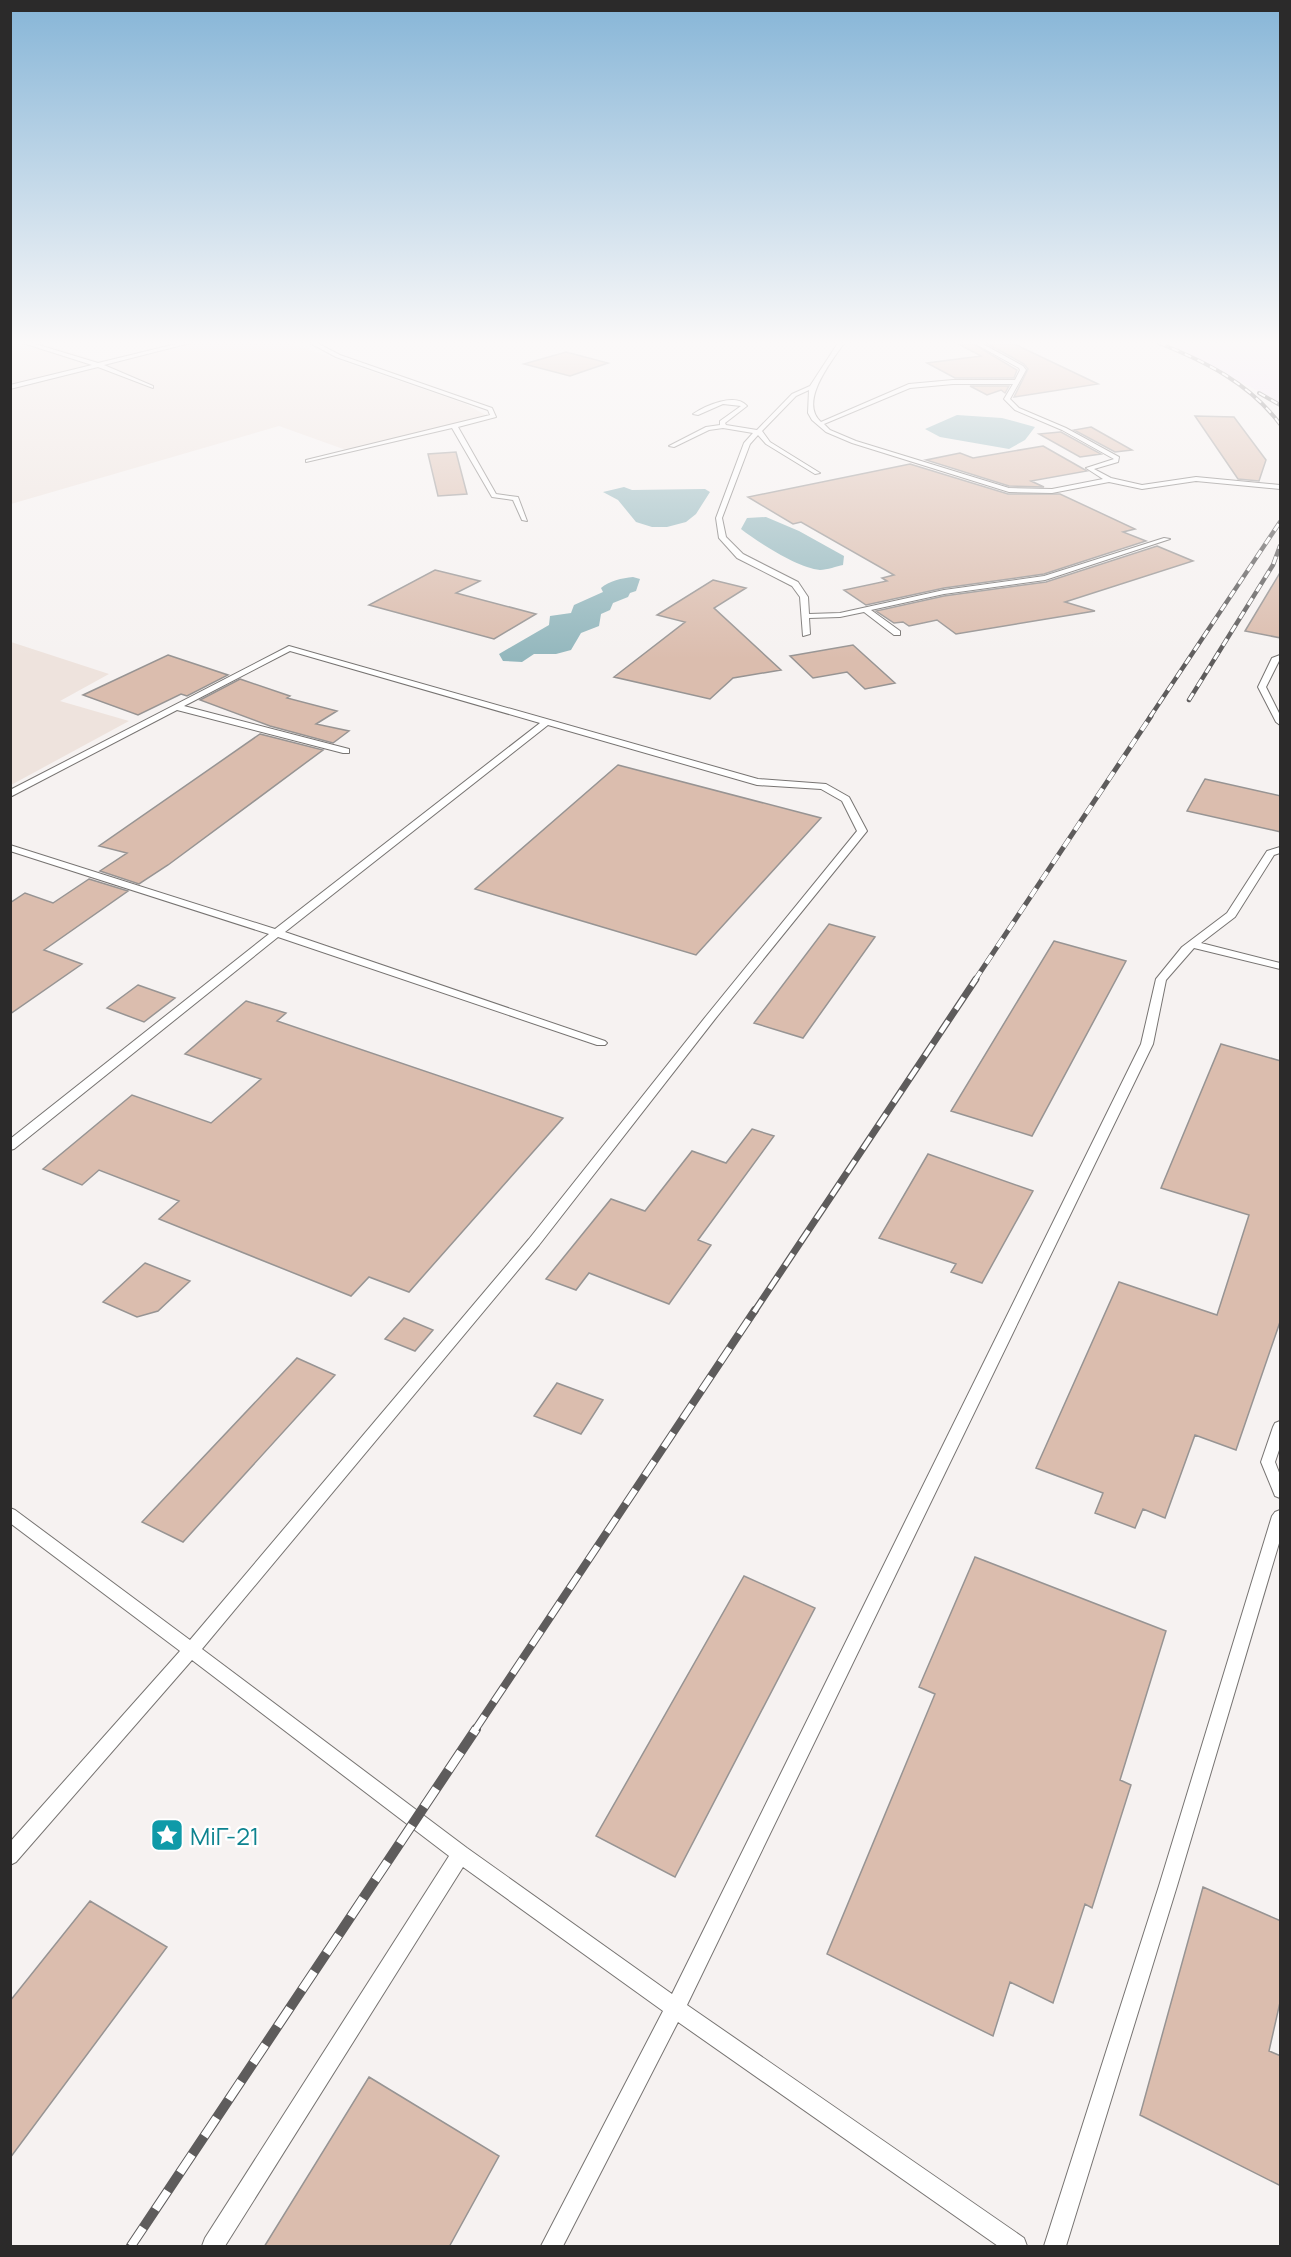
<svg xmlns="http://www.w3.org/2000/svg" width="1291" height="2257" font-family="Manrope,sans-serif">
	<rect width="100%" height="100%" fill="#f6f2f1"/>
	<path fill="#eee3dd" d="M11 343H42L101 362 180 343H290L466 404 489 417 346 450 279 426 11 504Z
		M11 642 109 674 60 701 129 721 11 785Z"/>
	<path fill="#f3e3f6" d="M1168 343H1266L1280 349V403Z"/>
	<path fill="#93b7bd" d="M957 415 1002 418 1035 427 1025 440 1009 449 940 437 925 429Z
		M624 487 632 490 705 489 710 492 696 514 686 522 667 527H652L636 522 618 500 603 492Z
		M766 517 799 531 844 556 843 565C837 566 827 570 820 570 798 568 759 543 741 529L747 518Z
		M633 577 640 579 636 591 630 593 628 597 613 603 610 610 601 614 599 626 581 633 571 650 556 654H534L522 662 503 661 499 654 549 625 550 616 571 613 574 605 603 592 601 588C609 581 622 578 633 577Z"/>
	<path fill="#dbbdae" stroke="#979493" stroke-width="1.5" d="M957 343H972L1017 370 1014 378H955L927 363 981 356Z
		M986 343H1012L1098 384 1014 397 1028 369 1024 364Z
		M566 352 608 363 570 376 524 364Z
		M970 386H1009L1005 393 1001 390 987 395Z
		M1195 416 1234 417 1266 460 1259 481 1238 479Z
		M1091 427 1132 450 1115 452 1074 430Z
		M1060 432H1061L1101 454 1080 457 1039 434Z
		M1043 446 1087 471 1031 481 1044 487 1009 486 926 460 960 453 973 458Z
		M456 452 467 494 438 496 428 454Z
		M910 464 1008 494H1060L1135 529 1123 532 1146 541 1044 574 944 588 866 605 844 590 887 581 882 578 894 575 801 522 793 524 748 497Z
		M1157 546 1193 561 1065 602 1095 611 956 634 937 620 909 626 903 622 894 623 876 611 944 596 1046 582Z
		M435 570 480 581 456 593 536 614 494 639 369 605Z
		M1281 571V638L1245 631Z
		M713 580 746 588 714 608 781 670 733 678 710 699 614 677 685 622 657 615Z
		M853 645 895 683 865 689 847 672 813 678 790 656Z
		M168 655 228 675 187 696 181 694 138 715 83 695Z
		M240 679 290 696 287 698 337 711 316 724 349 731 333 743 270 726 200 700Z
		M260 734 323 750 168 865 139 884 100 871 127 853 99 846Z
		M618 765 821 818 696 955 475 889Z
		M1205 779 1281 796V832L1187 811Z
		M89 879 128 891 44 950 82 964 10 1014V903L25 893 53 903Z
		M829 924 875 937 803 1038 754 1023Z
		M1054 941 1126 961 1032 1136 951 1111Z
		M138 985 175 998 144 1022 107 1008Z
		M246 1001 286 1013 277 1021 563 1118 409 1292 369 1277 351 1296 159 1219 179 1201 99 1170 82 1185 43 1169 132 1095 211 1123 261 1079 185 1054Z
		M1221 1044 1281 1061V1319L1236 1450 1195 1435 1165 1518 1143 1509 1135 1528 1095 1513 1103 1493 1036 1468 1119 1282 1217 1315 1249 1215 1161 1188Z
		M752 1129 774 1136 698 1240 711 1245 669 1304 589 1273 576 1290 546 1279 611 1199 645 1211 692 1151 726 1163Z
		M928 1154 1033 1191 982 1283 951 1272 956 1264 879 1238Z
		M145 1263 190 1281 158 1311 137 1317 103 1302Z
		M404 1318 433 1330 415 1351 385 1339Z
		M297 1358 335 1375 183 1542 142 1522Z
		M557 1383 603 1400 581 1434 534 1416Z
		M975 1557 1166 1631 1120 1780 1131 1785 1092 1908 1085 1904 1053 2003 1010 1982 993 2036 827 1954 935 1694 919 1687Z
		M744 1576 815 1608 675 1877 596 1836Z
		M1203 1887 1281 1921V1998L1269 2051 1281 2056V2186L1140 2115Z
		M90 1901 167 1947 10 2158V2001Z
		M369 2077 499 2156 449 2247H264Z"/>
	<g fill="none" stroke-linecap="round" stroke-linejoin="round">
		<defs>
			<path id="service" d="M23 343H32L98 363 180 343H190L104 365 153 386V388L98 367 10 389V385L92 365Z
				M310 343H317L340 355 492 408 496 417 458 427 496 494 518 497 527 521 522 520 513 500 492 497 452 428 306 462V460L490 415 488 410 336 357Z
				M838 343H844C832 361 798 402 821 422L909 384 953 380H1015L1020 370 1019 368 974 343H981L1023 366 1026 370 1010 399 1019 408 1066 428 1119 457 1118 462 1094 469 1111 478 1142 485 1196 477 1280 485V489L1196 481 1142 489 1109 482 1052 493 1009 492 852 443 826 432 812 420 808 413 809 390 796 396 762 431 770 442 820 473 815 474 766 444 758 435 750 444 722 518 726 537 743 554 798 582 808 597 809 614 840 613 944 590 1044 576 1164 538 1170 539 1045 580 944 594 871 610 900 631V635H894L864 612 840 617 809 618 810 634 803 636 800 597 792 586 737 558 719 538 716 518 744 443 753 433 723 428 709 430 674 447 669 446 706 427 720 425V421L741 406 723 404 698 415 693 414C705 406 735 392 747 406L725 423 726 425 757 430 792 394 810 386ZM953 384H1013L1004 399 1015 410 1062 430 1114 459 1086 468 1103 479 1052 489 1009 488 856 441 830 430 824 424 910 388Z
				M289 646 758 779 826 784 849 797 867 831 715 1019 539 1245 202 1649 467 1848 672 1994 1141 1044 1156 979 1182 947 1227 913 1267 851 1280 847V853L1274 855 1235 917 1201 943 1280 963V969L1194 948 1166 980 1153 1044 687 2005 1024 2238 1027 2246H998L678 2022 563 2246H541L663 2011 463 1867 225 2246H202L205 2238 449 1856 192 1660 16 1862 10 1865V1842L180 1651 10 1523V1508L15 1510 190 1640 529 1239 707 1015 857 831 842 801 821 789 757 785 548 725 285 932 605 1041 607 1043 605 1045H597L278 937 14 1149 10 1150V1139L269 934 10 851V845L275 929 540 723 290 651 184 706 349 749V753H343L177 710 10 797V790Z
				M1280 655V659L1266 687 1280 715V725L1276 722 1258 687 1272 658Z
				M1280 1421V1447L1275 1462 1280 1475V1498L1275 1496 1261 1462 1273 1427 1275 1423Z
				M1280 1510V1540L1177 1886 1066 2246H1044L1159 1886 1272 1516 1275 1512Z"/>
		</defs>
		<use href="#service" stroke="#777472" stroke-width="2"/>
		<use href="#service" fill="#fff" fill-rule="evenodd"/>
		<defs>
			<path id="rail-far5" d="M1159 343C1206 362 1249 383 1280 424
				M1259 393 1280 405"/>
			<path id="rail-far4" d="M1189 700 1273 565 1280 546
				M1150 717 1280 522"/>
			<path id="rail-far3" d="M975 980 1151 716"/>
			<path id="rail-far2" d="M754 1312 976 979"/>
			<path id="rail-far1" d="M475 1730 755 1310"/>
			<path id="rail" d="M131 2246 476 1729"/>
		</defs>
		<use href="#rail-far5" stroke="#5e5c5c" stroke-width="4"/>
		<use href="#rail-far4" stroke="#5e5c5c" stroke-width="4.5"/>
		<use href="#rail-far3" stroke="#5e5c5c" stroke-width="5"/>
		<use href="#rail-far2" stroke="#5e5c5c" stroke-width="7"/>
		<use href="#rail-far1" stroke="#5e5c5c" stroke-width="8"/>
		<use href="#rail" stroke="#5e5c5c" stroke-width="10"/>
		<use href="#rail-far5" stroke="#fff" stroke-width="2" stroke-dasharray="7" stroke-linecap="butt"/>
		<use href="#rail-far4" stroke="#fff" stroke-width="3" stroke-dasharray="8" stroke-linecap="butt"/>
		<use href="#rail-far3" stroke="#fff" stroke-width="4" stroke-dasharray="10" stroke-linecap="butt"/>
		<use href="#rail-far2" stroke="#fff" stroke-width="4.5" stroke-dasharray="14" stroke-linecap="butt"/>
		<use href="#rail-far1" stroke="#fff" stroke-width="6" stroke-dasharray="17" stroke-linecap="butt"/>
		<use href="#rail" stroke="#fff" stroke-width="8" stroke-dasharray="22" stroke-linecap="butt"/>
	</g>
	<linearGradient id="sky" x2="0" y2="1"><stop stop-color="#86b5d7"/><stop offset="0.52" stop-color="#fbf9f9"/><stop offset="1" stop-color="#fbf9f9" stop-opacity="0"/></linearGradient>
	<rect width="1291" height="659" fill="url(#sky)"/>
	<defs>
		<symbol id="sight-square" viewBox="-11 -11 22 22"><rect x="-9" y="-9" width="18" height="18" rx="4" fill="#0f9aa8" stroke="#fff"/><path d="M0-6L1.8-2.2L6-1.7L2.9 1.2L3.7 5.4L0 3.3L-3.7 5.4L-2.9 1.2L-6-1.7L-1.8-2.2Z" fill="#fff"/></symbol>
	</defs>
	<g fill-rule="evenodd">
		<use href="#sight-square" x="148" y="1816" width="38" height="38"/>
	</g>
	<g text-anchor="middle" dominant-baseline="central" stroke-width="5" stroke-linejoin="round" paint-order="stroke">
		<g font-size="24" fill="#0d838f" stroke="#fff" text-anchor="start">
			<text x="190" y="1835">МіГ-21</text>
		</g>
	</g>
	<rect width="1291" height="2257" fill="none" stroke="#2b2a2a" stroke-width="24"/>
</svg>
